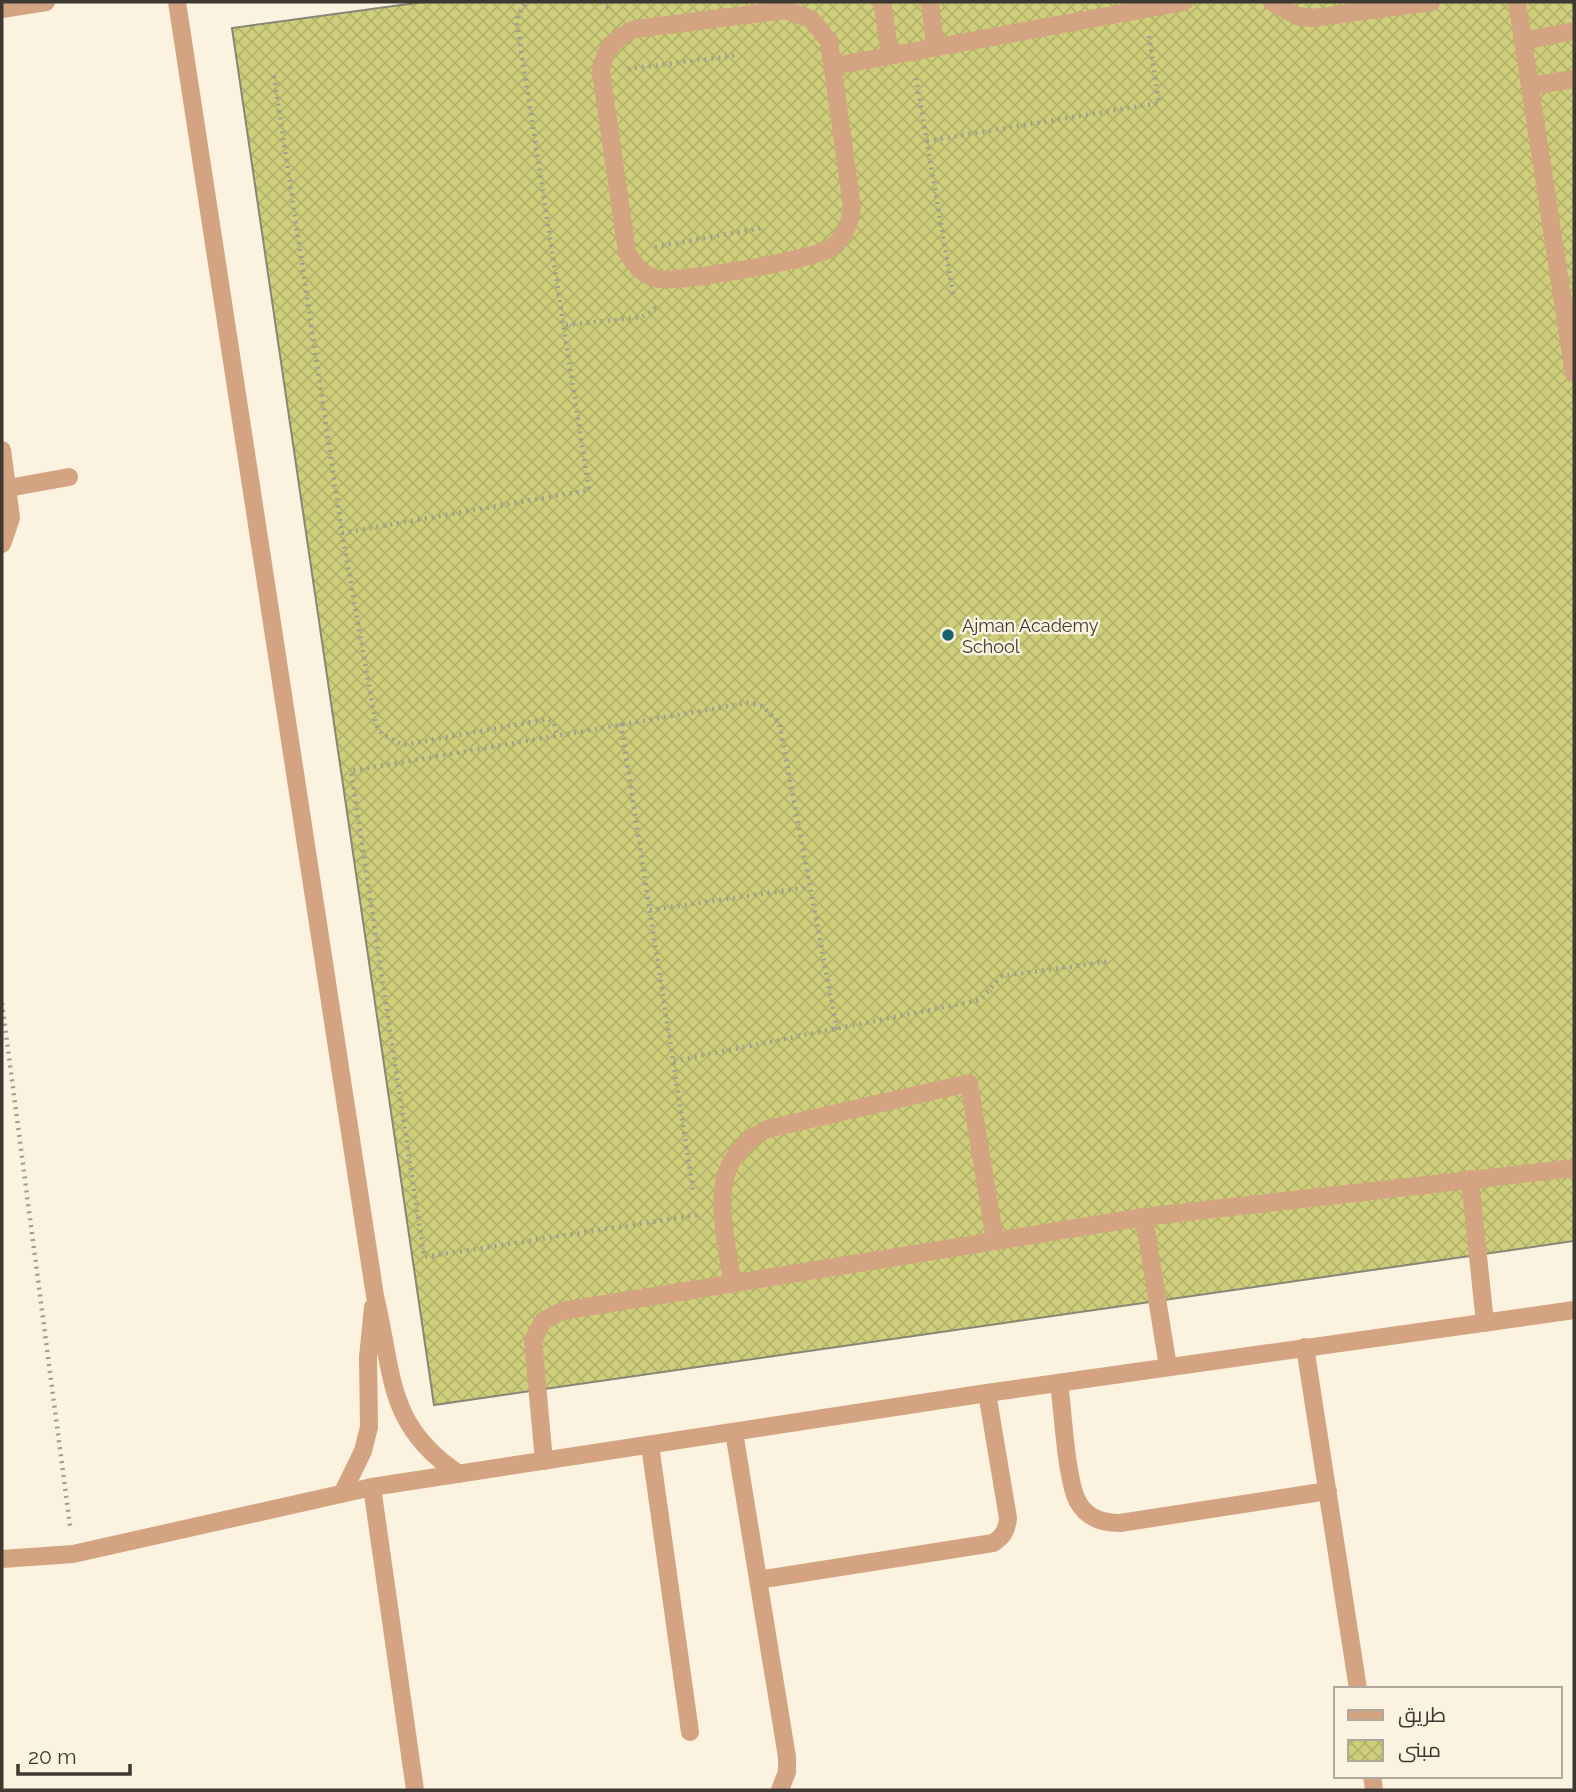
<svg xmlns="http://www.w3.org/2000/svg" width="1576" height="1792" font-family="Raleway,Cairo,sans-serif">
	<defs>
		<pattern id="building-cross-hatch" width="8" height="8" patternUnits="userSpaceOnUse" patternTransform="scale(1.75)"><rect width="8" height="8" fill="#cfcf7b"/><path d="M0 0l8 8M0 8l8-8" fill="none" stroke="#b3b26b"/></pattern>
	</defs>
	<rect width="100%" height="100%" fill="#fcf2e0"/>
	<path fill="url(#building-cross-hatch)" stroke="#878775" stroke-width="2" d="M423 2H1574V1241L434 1405 232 28Z"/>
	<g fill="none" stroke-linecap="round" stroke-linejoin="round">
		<path stroke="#a39c8f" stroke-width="4.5" stroke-dasharray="2 5" stroke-linecap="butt" d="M601 2 612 11
			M628 69 739 55
			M274 76 342 533 376 725 382 734 403 745 548 719 554 723 557 735
			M916 78 953 294
			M927 141 1159 103 1149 36
			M655 247 761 228
			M566 325 642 317 658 306
			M342 533 589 490 517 24 518 15 527 2
			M621 724 693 1190
			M650 910 809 887
			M2 1003 70 1526
			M674 1061 980 1000 1002 976 1111 961
			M697 1215 424 1257 351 771 747 703 762 706 779 722 837 1030"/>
		<path stroke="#d4a381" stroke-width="18" d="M882 2 890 54
			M930 2 935 45
			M1272 2 1297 16 1312 18 1431 2
			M1517 2 1574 374
			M785 10 811 19 829 41 852 207C850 223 845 238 831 248 816 259 677 283 658 279 643 276 634 265 627 252L601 72C604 50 614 38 635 29Z
			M1524 41 1574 31
			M834 66 1184 2
			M1531 86 1574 79
			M2 450 11 518 2 544
			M8 488 69 477
			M1470 1179 1485 1323
			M1144 1217 1168 1367
			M732 1282C725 1224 702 1162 767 1129L969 1083 995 1240
			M1305 1347 1358 1689
			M1059 1383C1063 1411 1066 1480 1078 1502 1087 1518 1102 1523 1120 1523L1328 1491
			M734 1432 787 1757V1772L780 1790
			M650 1445 690 1732
			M544 1461 533 1340 543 1321 562 1311 1144 1217 1574 1168
			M372 1487 415 1790
			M758 1580 993 1543C1003 1537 1007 1530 1008 1518L987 1393
			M1372 1776 1374 1790"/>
		<path stroke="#d4a381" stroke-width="18" d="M177 2 375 1296C394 1373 385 1425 459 1474
			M2 9 46 2
			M342 1494 363 1451 369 1427 368 1357 373 1307
			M2 1559 73 1554 372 1487 987 1393 1574 1310"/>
	</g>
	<circle fill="#196370" stroke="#fcf2e0" stroke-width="2.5" cx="948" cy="635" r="7"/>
	<g text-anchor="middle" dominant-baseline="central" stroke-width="5" stroke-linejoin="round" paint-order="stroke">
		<g font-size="18" fill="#3d3932" stroke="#fcf2e0" text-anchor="start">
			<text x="962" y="625">Ajman Academy<tspan x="962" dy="21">School</tspan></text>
		</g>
	</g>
	<rect width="1576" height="1792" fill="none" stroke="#3d3932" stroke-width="7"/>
	<rect x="1334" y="1687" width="228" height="91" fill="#fcf2e0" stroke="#b0a89a" stroke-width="2"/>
	<rect x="1348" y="1710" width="35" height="10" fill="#d4a381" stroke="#b0a89a" stroke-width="2"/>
	<text x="1398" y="1722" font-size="21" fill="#3d3932">طريق</text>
	<rect x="1348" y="1740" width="35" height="21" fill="url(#building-cross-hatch)" stroke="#b0a89a" stroke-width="2"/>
	<text x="1398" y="1757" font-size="21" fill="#3d3932">مبنى</text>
	<path d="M18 1764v10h112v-10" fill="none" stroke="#3d3932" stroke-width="3.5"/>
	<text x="28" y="1764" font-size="21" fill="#3d3932" stroke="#fcf2e0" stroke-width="5" paint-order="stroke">20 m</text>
</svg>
